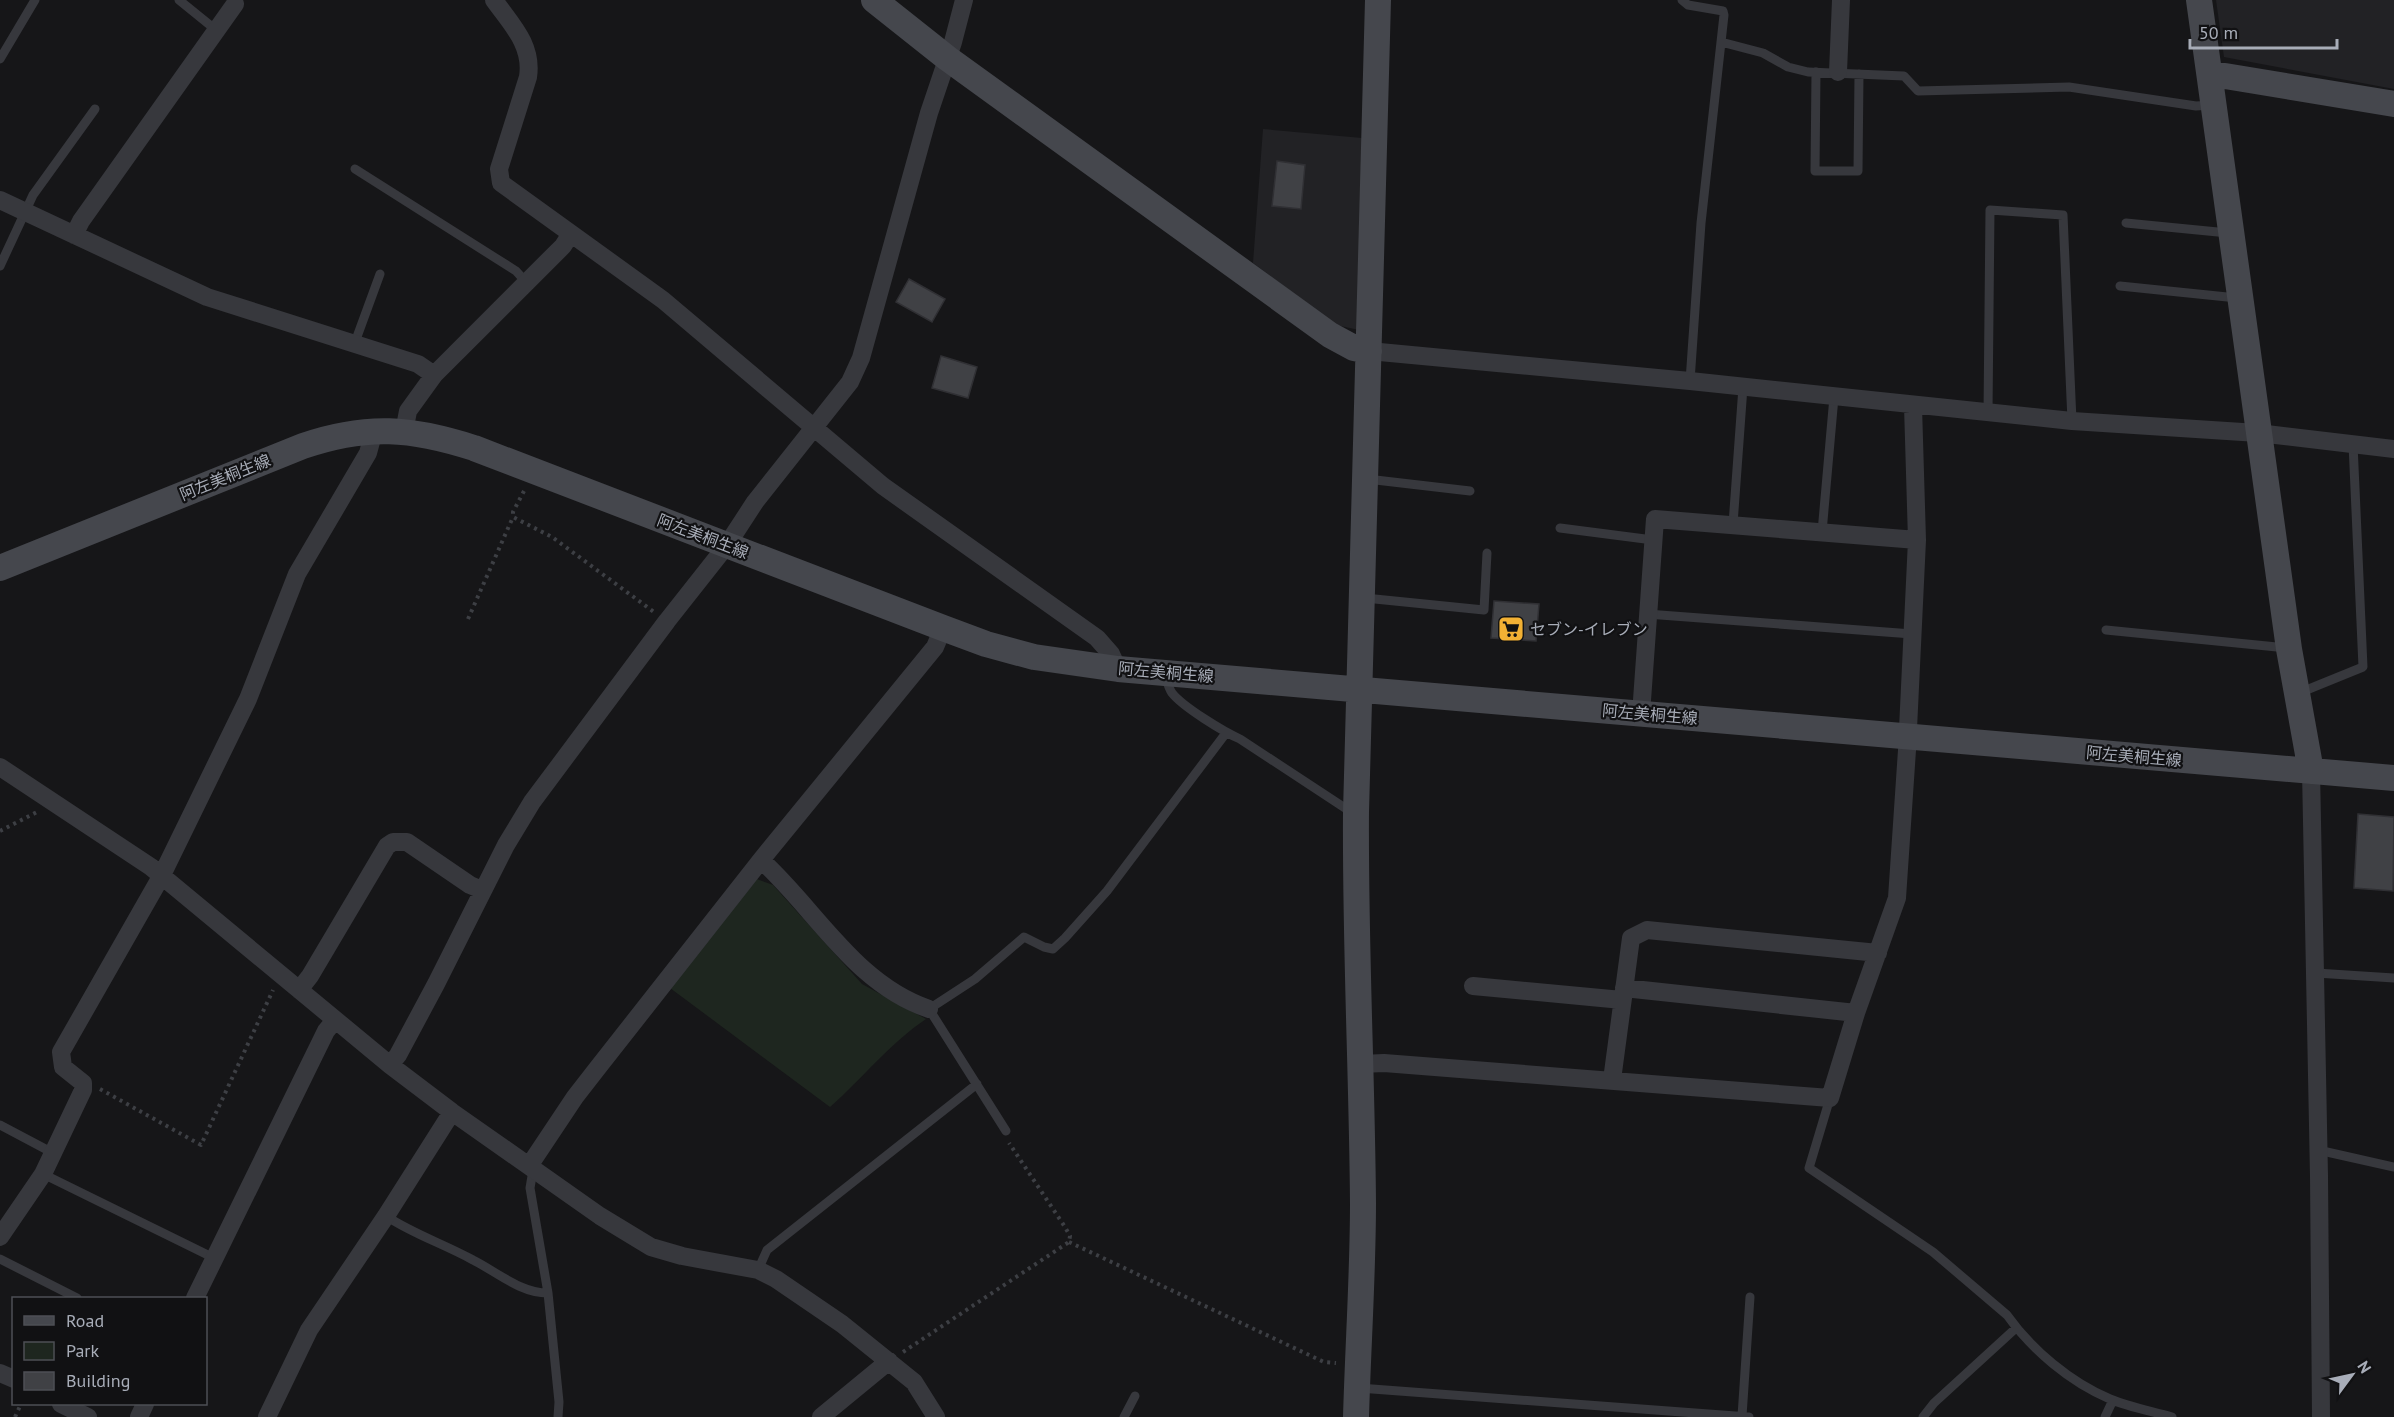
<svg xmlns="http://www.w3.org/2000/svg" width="2394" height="1417" font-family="'PT Sans','Noto Sans JP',sans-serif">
	<rect width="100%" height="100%" fill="#161618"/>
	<path fill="#222225" d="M2216 0H2394V89L2224 57Z
		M1263 129 1362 138 1359 330 1336 325 1253 263Z"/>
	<path fill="#1e261f" d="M757 879 773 885 862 984 926 1019C890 1043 862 1079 830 1107L670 988Z"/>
	<path fill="#404145" stroke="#303034" stroke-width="1.5" d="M1277 161 1305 165 1301 209 1272 206Z
		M909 279 945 299 932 322 896 302Z
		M941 356 977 367 968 398 932 388Z
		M1494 601 1539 604 1536 641 1491 638Z
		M2358 814 2394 817 2393 891 2354 888Z"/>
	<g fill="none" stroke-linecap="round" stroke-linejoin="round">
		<path stroke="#3d3f44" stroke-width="4" stroke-dasharray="3 4.5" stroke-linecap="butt" d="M524 491 513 512V517L552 537 654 612
			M468 619 513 517
			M0 831 37 812
			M100 1089 201 1145 273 990
			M1069 1242 1324 1362 1336 1363
			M903 1352 1069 1242 1070 1236 1065 1227 1009 1143
			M15 1417 21 1404"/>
		<path stroke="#37383d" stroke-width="9" d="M179 0 216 30
			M1682 0 1688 5 1723 11 1724 15 1701 223 1690 381
			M1721 42 1763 53 1788 67 1808 72 1904 76 1918 91 2069 87 2196 106 2211 105
			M0 59 35 0
			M1816 72 1815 171H1858L1859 74
			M355 169 516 271 526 282
			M2126 223 2228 233
			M0 266 33 195 95 109
			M2120 286 2237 298
			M354 345 380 274
			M1988 413 1990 210 2063 215 2072 421
			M1367 479 1470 491
			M1733 524 1743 387
			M1560 528 1653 540
			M1822 532 1834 397
			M1365 598 1484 610 1487 553
			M1647 614 1912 634
			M2106 630 2287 648
			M1165 675C1167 681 1168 687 1172 693 1183 707 1224 732 1240 739L1345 808 1355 811
			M2299 693 2363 667 2353 444
			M2316 973 2394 978
			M1830 1098 1809 1168 1933 1252 2007 1315C2032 1350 2070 1382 2110 1399 2129 1407 2151 1411 2172 1417
			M0 1125 53 1153
			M1006 1131 929 1009 975 979 1024 937 1044 947 1053 949 1065 938 1107 891 1226 733
			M2318 1150 2394 1167
			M533 1170 530 1188 548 1293 559 1402 558 1417
			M43 1174 214 1258
			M386 1216C413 1234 444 1244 473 1260 497 1272 520 1293 548 1293
			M0 1259 77 1298
			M758 1270 767 1250 977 1084
			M1359 1388 1749 1417
			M1742 1416 1750 1297
			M1124 1417 1135 1396
			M1923 1417 1934 1403 2016 1328
			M2105 1417 2113 1400"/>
		<path stroke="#37383d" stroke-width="18" d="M494 0C511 24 533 45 528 77L499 169 501 183 663 300 883 486 1097 638 1111 654 1118 669
			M1838 72 1841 0
			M0 200 207 297 418 364 434 375
			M74 235 81 221 235 4
			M1369 351 1690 381 2072 421 2258 433 2394 449
			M404 432 408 411 434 375 563 246 570 235
			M1641 714 1655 519 1917 540
			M0 767 151 867 390 1065 452 1112 600 1216 651 1247 682 1256 758 1270 776 1279 842 1324 914 1382 936 1417
			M2311 771 2319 1176 2321 1417
			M761 860C816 910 855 984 929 1009
			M1473 986 1622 1000
			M1624 988 1856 1013
			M299 990 310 976 387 846 393 842H407L470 885 482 890
			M1361 1064 1384 1063 1830 1098 1856 1013 1897 898 1907 750 1917 540 1913 406
			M390 1065 398 1055 436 984 506 845 532 802 667 621 727 545 755 502 850 382 861 358 929 113 953 42 964 0
			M1612 1080 1631 938 1647 930 1878 953
			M529 1166 575 1097 596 1070 761 860 935 647 943 628
			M0 1237 43 1174 83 1090V1083L63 1067 61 1052 162 875 248 699 297 574 368 453 374 431
			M195 1298 326 1031 335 1020
			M0 1373 14 1379
			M61 1404 88 1417
			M139 1417 145 1404
			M267 1417 309 1330 386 1216 452 1112
			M821 1417 889 1361"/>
		<path stroke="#45474d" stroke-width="26" d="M874 0 947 58 1330 335 1354 348 1369 351
			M2199 0 2289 649 2311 771
			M2210 76H2225L2394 104
			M0 568 303 446C367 424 412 428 474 448L943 628 986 644 1034 657 1118 669 2394 778
			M1356 1417C1358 1346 1363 1274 1363 1203 1362 1073 1355 943 1356 812L1378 0"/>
	</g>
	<defs>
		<symbol id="supermarket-square" viewBox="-11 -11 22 22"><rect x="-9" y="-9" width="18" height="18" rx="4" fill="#f2b134" stroke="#111113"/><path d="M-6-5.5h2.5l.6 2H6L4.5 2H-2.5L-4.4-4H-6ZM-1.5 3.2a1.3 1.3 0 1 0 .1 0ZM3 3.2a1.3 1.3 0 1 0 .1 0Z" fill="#111"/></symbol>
	</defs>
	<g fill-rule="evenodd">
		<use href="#supermarket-square" x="1496" y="614" width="30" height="30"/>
	</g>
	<g text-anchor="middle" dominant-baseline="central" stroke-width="4.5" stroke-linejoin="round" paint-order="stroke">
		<g font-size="16" fill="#a8adb8" stroke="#111113">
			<text transform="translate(225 477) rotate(-22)">阿左美桐生線</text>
			<text transform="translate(703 536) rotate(21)">阿左美桐生線</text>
			<text transform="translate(1166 672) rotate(5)">阿左美桐生線</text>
			<text transform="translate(1650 714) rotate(5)">阿左美桐生線</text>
			<text transform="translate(2134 756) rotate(5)">阿左美桐生線</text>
		</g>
		<g font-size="16" fill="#a8adb8" stroke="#111113" text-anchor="start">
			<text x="1530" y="629">セブン-イレブン</text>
		</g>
	</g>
	<rect x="12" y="1297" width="195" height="108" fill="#111113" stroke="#4d4f55" stroke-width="1.5"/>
	<rect x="24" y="1316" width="30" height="9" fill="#45474d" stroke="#4d4f55" stroke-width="1.5"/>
	<text x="66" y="1327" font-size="18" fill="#a8adb8">Road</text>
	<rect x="24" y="1342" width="30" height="18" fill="#1e261f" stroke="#4d4f55" stroke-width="1.5"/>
	<text x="66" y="1357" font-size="18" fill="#a8adb8">Park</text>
	<rect x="24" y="1372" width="30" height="18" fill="#404145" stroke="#4d4f55" stroke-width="1.5"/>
	<text x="66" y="1387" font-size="18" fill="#a8adb8">Building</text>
	<g transform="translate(2352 1375) rotate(57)" stroke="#111113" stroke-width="4.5" paint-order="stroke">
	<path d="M0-4.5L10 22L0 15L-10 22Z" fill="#a8adb8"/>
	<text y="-9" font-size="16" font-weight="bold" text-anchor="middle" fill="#a8adb8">N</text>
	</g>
	<path d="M2190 39v9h147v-9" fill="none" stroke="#a8adb8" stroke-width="3"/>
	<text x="2199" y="39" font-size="18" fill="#a8adb8" stroke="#111113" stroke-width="4.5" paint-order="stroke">50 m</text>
</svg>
